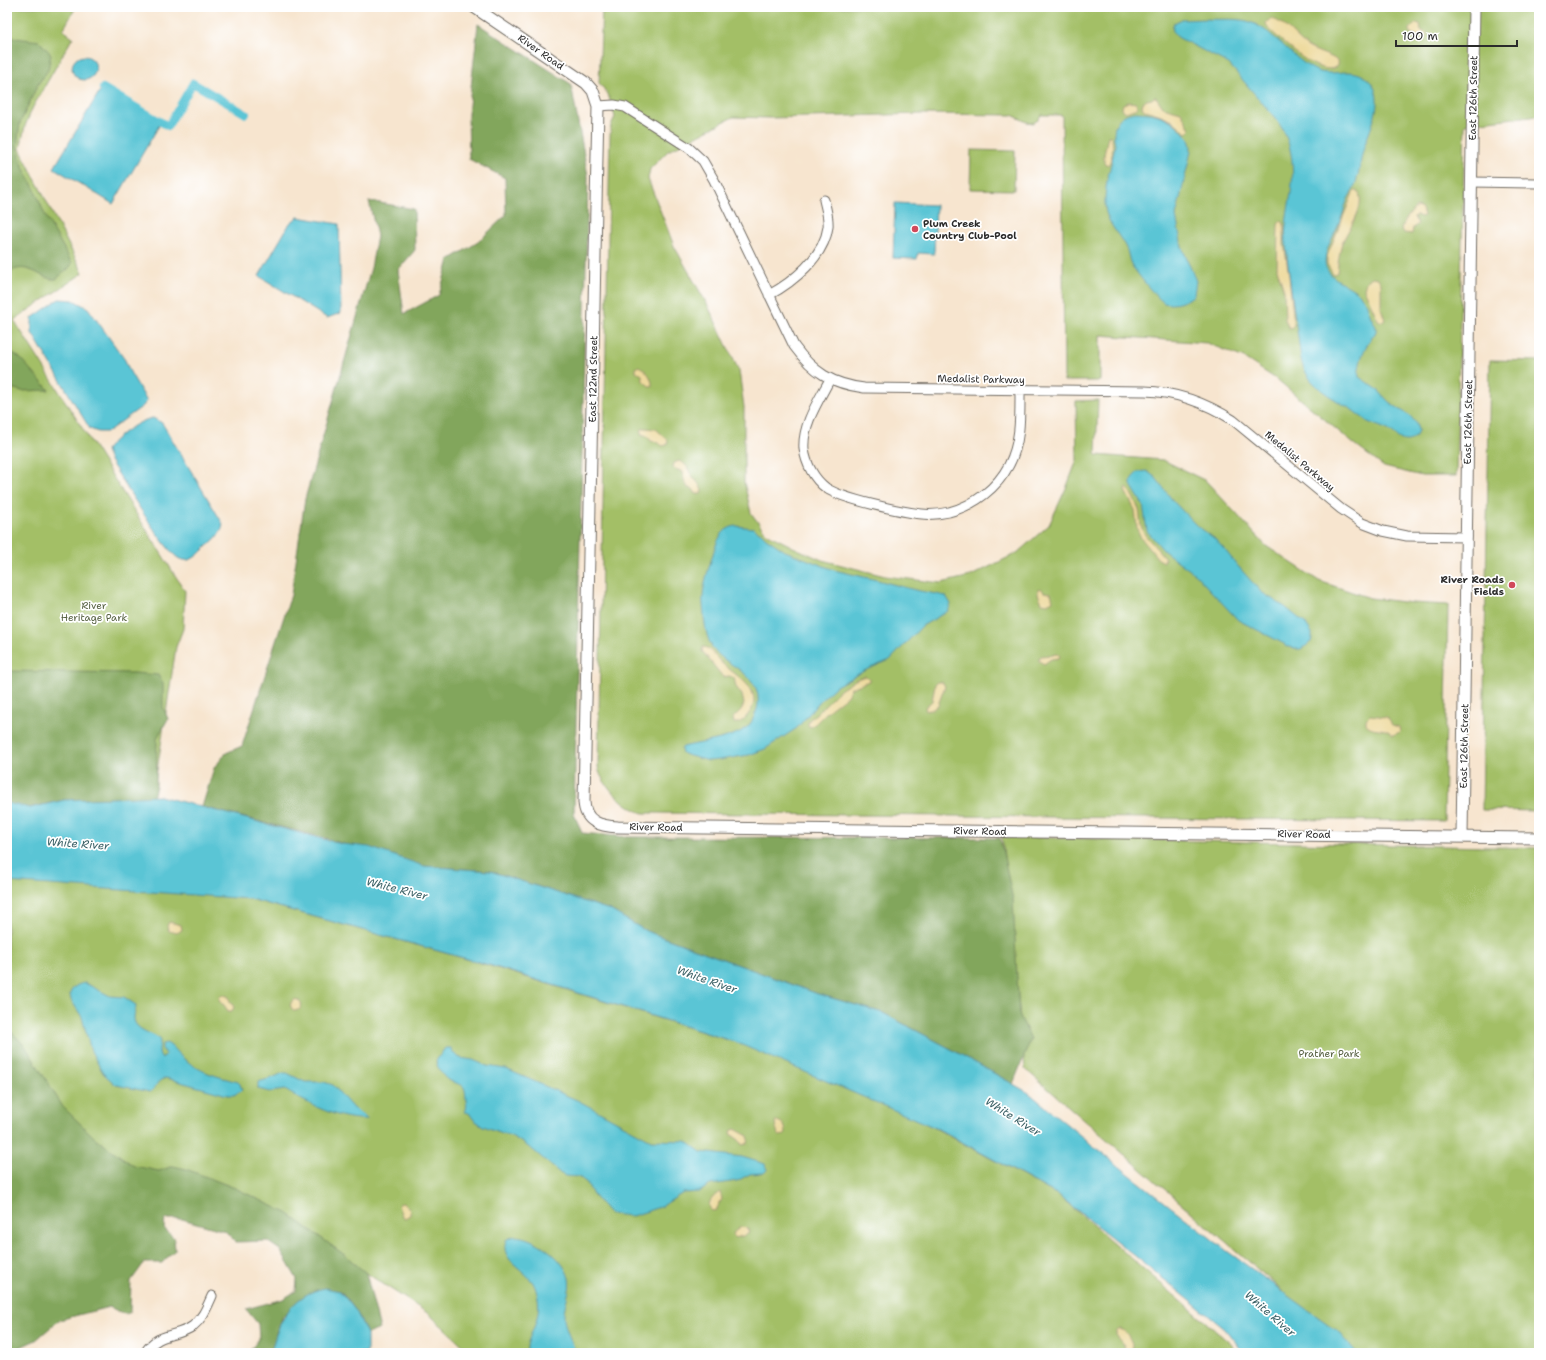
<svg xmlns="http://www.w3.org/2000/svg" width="1546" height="1360" font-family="'Shantell Sans',sans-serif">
	<rect width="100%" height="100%" fill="#fff"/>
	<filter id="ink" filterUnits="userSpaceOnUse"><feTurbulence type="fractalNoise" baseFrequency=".025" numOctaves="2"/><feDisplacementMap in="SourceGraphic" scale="8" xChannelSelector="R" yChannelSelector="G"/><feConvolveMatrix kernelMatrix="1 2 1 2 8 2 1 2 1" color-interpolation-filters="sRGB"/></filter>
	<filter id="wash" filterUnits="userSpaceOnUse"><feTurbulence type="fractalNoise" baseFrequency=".012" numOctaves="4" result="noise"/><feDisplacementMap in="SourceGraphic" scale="16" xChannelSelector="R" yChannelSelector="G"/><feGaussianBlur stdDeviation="0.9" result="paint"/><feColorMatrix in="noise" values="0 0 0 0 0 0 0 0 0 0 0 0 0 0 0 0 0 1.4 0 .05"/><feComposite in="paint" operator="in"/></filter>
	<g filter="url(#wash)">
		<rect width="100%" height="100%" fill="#f7e5cf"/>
		<path fill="#a3bf66" stroke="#677548" d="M7 7H76L63 30 73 37 33 107 25 126 20 149 83 273 14 320 185 591 183 629 176 647 153 797 7 747Z
			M602 7H1539V115L1465 124 1456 476H1422L1384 467 1355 445 1279 381 1244 358 1207 343 1100 335V381H1064L1062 115H1041L1038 120 1033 123 1027 122 1012 115 922 114 771 118 733 117 668 151 650 169 648 179 674 246 707 304 739 371 744 407V482L751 513 766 533 793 547 822 560 885 576 941 583 971 576 1017 553 1049 525 1067 486 1077 460 1076 401 1098 400 1096 455 1163 460 1206 481 1266 546 1319 581 1370 598 1412 603 1448 605 1444 821 653 813C650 813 646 813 643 813 627 809 599 783 598 766L610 136 611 125 615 117 608 94 599 83Z
			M971 150 1015 151 1014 190 970 189Z
			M1490 360 1539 361V811L1482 810Z
			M1002 837 1539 848V1353H1355L1025 1069Z
			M7 882 123 888 251 899 474 961 748 1046 909 1114 1058 1195 1231 1344 1238 1353H471L429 1314 282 1218 144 1176 81 1145 7 1035Z"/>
		<path fill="#82a65b" stroke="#566843" d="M478 24 571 84 588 176 574 814 582 833 628 837 1000 838 1013 900 1019 1014 1031 1039 1013 1084 951 1049 883 1013 818 994 646 931 610 910 490 871 407 865 325 838 202 807 214 768 226 753 242 746 291 595 305 499 371 268 377 236 369 201 414 209 415 250 398 270 404 314 439 295 449 260 478 242 506 215 505 178 469 159 468 114Z
			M7 37 39 41 51 54 48 70 38 84 20 123 17 147 24 169 34 188 45 215 72 263C70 268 67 270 63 273 61 275 58 278 56 279 43 282 27 258 7 274Z
			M7 349 20 358 49 390 22 391 7 387Z
			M7 671 135 673 158 675 163 684V707L168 719 157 738 156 786 153 797 64 800 24 809 7 810Z
			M7 1027 25 1046 63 1107 95 1138 134 1166 159 1171 173 1166 186 1169 235 1188 287 1213 346 1256 366 1273 380 1329 367 1334 356 1311 341 1291 315 1290 297 1302 283 1316 277 1330 271 1353H248L259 1339 258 1324 246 1309 283 1299 296 1291 297 1279 280 1250 267 1241 236 1242 225 1231 182 1219H165L164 1228 174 1238 175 1250 162 1263H144L131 1281 130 1312 125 1314 109 1307 59 1320 36 1340 7 1353Z"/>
		<path fill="#eeda9e" stroke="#8c8264" d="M1272 19C1284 21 1297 40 1308 47 1314 51 1334 57 1336 60 1338 62 1337 63 1337 66 1320 80 1280 39 1267 27L1266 22Z
			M1416 23 1420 24 1421 31 1427 33 1426 39H1422L1410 32V29Z
			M1154 97H1156L1163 107 1181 112 1190 129 1189 132 1186 133C1172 118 1164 115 1144 110L1142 107 1143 102 1147 100 1152 99Z
			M1129 102 1136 103 1137 108 1126 112 1124 111 1122 108 1123 104Z
			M1108 136H1111C1114 142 1112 161 1108 165L1104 163V155Z
			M1355 191H1358C1367 208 1347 229 1342 244 1339 253 1338 263 1337 273L1333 274 1327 264V256L1353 193Z
			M1417 207 1422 209 1424 216 1421 217 1416 215 1414 217 1418 224 1413 228 1412 234 1404 233 1401 230C1402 225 1412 209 1417 207Z
			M1280 221 1283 222 1284 225V244L1289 275 1294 325 1291 328 1288 327 1285 319 1284 291 1277 269 1278 225Z
			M1372 277 1378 278 1381 284V308L1385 320 1382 322 1378 320 1364 289 1366 282Z
			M638 366C645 368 653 378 652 386H649L643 381 642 375 636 371V368Z
			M645 428 656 429 668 440 667 445 663 446 656 442 651 441 647 436 641 434 642 429Z
			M679 461C689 465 687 469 692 476 696 481 700 484 702 490L701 494H696L693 489 688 488 684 480 683 472 673 468 674 463Z
			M1127 488 1129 490 1139 509 1141 526 1145 535 1165 558 1164 562 1158 559 1141 538 1137 529 1135 510 1125 491Z
			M1041 588 1044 592 1051 593 1053 601 1047 604 1042 603 1038 594V589Z
			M703 647C711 647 717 660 724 665 739 678 767 692 747 716 743 720 740 724 734 723L733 718 741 710 744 704 742 695 736 687 734 678 729 676 723 677 702 651Z
			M1058 654 1060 656 1059 658 1051 659 1044 664 1039 661V658L1041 656Z
			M865 676 869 678V681L851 688 847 696 829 710 812 727 808 726V721L818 712 840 690 857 679Z
			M937 682H942L945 686 938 705 933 709 926 711 925 707 932 701 935 684Z
			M1370 715 1387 717 1392 725 1399 727 1400 732 1393 735C1390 733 1388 730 1385 730 1377 728 1372 730 1366 724V719Z
			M169 922 181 925 182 930 177 933 169 931 167 926Z
			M222 994 229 997 230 1002 234 1007 232 1011H228L224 1005 220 1002 219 997Z
			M290.5 1005a5.5 5.5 0 1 1 11 0a5.5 5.5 0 1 1-11 0Z
			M776 1121C783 1122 785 1126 786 1132L784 1135 780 1136 778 1134 775 1125Z
			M735 1129 748 1136 749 1140 747 1144 742 1145 739 1140 732 1135 731 1131Z
			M720 1192 722 1199 716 1210 712 1211C705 1204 713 1196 720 1192Z
			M401 1203 405 1204 410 1210V1215L405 1218 402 1216 398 1205Z
			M741 1227 747 1228 749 1232 743 1236 735 1238 733 1236 734 1232Z
			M1120 1329C1127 1331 1131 1340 1133 1347L1131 1350 1125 1349 1123 1343 1116 1335 1117 1331Z"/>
		<path fill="#5ac5d5" stroke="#427880" d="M1205 19C1218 20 1234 18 1247 21 1272 28 1291 58 1315 70 1331 78 1350 66 1365 77 1389 94 1371 126 1364 147 1360 159 1360 173 1355 185 1353 191 1349 196 1347 201 1344 208 1343 215 1340 221 1335 234 1326 247 1325 261 1325 280 1352 284 1362 297 1368 303 1368 311 1372 319 1373 321 1375 324 1376 327 1378 334 1369 339 1367 345 1363 351 1357 370 1359 377L1377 389 1389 402 1410 416 1416 423 1418 430C1417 436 1413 441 1406 441 1399 441 1394 433 1388 430 1382 427 1375 425 1368 422 1362 418 1357 413 1351 409 1331 397 1306 385 1301 359 1296 321 1289 282 1286 244 1284 231 1287 217 1289 204 1295 174 1295 145 1276 119L1229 64 1179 38C1173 34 1171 29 1174 23L1180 20Z
			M72 68a12 12 0 1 1 24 0a12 12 0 1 1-24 0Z
			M101 89 160 124 113 204 54 168Z
			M1136 112C1157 113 1169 116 1183 132 1189 138 1191 142 1191 151L1176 216 1182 247 1196 281 1194 295C1186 302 1174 306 1164 303 1152 293 1141 278 1132 266 1128 260 1129 252 1125 246 1118 233 1105 220 1105 205 1104 184 1112 165 1115 145 1115 141 1113 137 1114 133 1115 119 1124 113 1136 112Z
			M895 203 936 205 934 254 918 253 917 259 893 258Z
			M298 217 339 224 341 313 327 318 259 276 290 223Z
			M59 299 73 300 88 308 125 360 130 372 147 401 143 406 107 432H98L90 429 32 333V318Z
			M153 418 162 423 223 524C222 535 212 541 204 549 197 556 190 563 180 559 167 555 119 475 109 459L106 450C114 438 139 420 153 418Z
			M1147 471 1156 478 1173 501 1196 525 1214 538 1225 550 1237 565 1261 592 1285 607 1306 624 1312 633V638L1311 642 1302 649H1294L1238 620 1195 574 1164 551 1147 531 1143 505 1131 485V481L1132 478 1138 472Z
			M737 526 753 528 761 533 766 538 785 551 834 570 877 580 915 590 946 596 951 604 948 611 922 626 890 660 866 670 836 686 820 701 797 728 765 749 749 755 719 760 709 761 686 755 682 753 681 749 683 747C701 742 737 739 749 725 753 721 755 714 757 709 760 697 757 686 749 678 736 664 717 660 709 641 706 633 705 625 704 617 704 610 702 603 703 596 704 582 709 567 713 554 717 541 722 527 737 526Z
			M160 796 342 844 369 847 424 866 490 871 610 910 646 931 818 994 883 1013 951 1049 1029 1093 1087 1141 1227 1251 1339 1332 1357 1353H1244L1225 1329 1144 1263 1058 1195 938 1129 735 1042 489 965 250 899 7 882V803L30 808 64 800Z
			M85 983 110 996 124 997 136 1005C136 1010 134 1013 134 1018 134 1030 152 1033 160 1039 160 1047 157 1053 162 1059L166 1054 162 1049V1044L167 1043C174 1047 177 1054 183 1058 201 1073 216 1076 238 1082L240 1084 242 1090 234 1095H227L166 1078C154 1081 158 1088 150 1092L116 1085 103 1073 91 1051 82 1017 71 1000 70 994C72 987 78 984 85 983Z
			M445 1048H451L453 1053 460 1058 473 1060 487 1066 506 1069 579 1101 651 1140 686 1141 701 1152 742 1157 765 1164 767 1170 764 1173 750 1174 737 1181 710 1185 699 1192 683 1193 662 1206 645 1212 632 1216 610 1214 593 1195 587 1183 579 1177 566 1176 561 1174 533 1150 518 1140 511 1136 483 1126 474 1120 469 1113 465 1112C467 1108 467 1104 466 1100 465 1083 464 1086 450 1081 444 1079 437 1067 436 1061Z
			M283 1073H287L305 1082H324L333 1085 350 1105 368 1119C340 1121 308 1104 285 1090L270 1092 258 1089V1082L272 1078Z
			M515 1236C535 1237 564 1258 569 1278 572 1291 563 1304 564 1318 565 1329 572 1342 576 1353H527C526 1345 529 1339 532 1332 538 1319 541 1304 536 1290 535 1286 533 1282 530 1279 521 1267 498 1258 507 1239Z
			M325 1288 340 1291 356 1311 367 1334V1353H271C277 1323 292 1294 325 1288Z"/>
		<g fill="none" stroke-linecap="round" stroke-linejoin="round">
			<path stroke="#5ac5d5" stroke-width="8" d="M103 88 168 126 193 83 246 114"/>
		</g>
	</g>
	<g filter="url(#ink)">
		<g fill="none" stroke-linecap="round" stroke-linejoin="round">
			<defs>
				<path id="minor" d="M598 106 614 105 625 107 689 148 703 161 714 180 794 346C813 372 832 384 864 388L1145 391C1177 392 1206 403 1233 420L1341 509 1362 523 1383 531 1407 536 1467 537
					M1472 182 1539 183
					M769 295C793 282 824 257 828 227 829 218 826 209 824 200
					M830 379C819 400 802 425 804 449 806 464 814 479 826 488 842 499 902 512 922 514 931 515 940 514 949 512 975 505 997 488 1009 465 1021 442 1020 416 1020 391
					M145 1353C158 1331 177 1338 193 1326 203 1318 207 1307 212 1296"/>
				<path id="tertiary" d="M474 7 586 83 593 91 598 106 584 802C585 822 600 826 618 827L1539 838
					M1462 837 1474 7"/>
			</defs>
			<use href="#minor" stroke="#726c64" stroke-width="11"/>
			<use href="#tertiary" stroke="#726c64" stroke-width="13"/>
			<use href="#minor" stroke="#fff" stroke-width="9"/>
			<use href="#tertiary" stroke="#fff" stroke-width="11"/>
		</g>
	</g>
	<g fill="#d1495b" stroke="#fff" stroke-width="1.5">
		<circle cx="915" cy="229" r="4"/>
		<circle cx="1512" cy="585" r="4"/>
	</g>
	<g text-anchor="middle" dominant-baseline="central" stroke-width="3.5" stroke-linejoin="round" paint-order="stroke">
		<g font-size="10" fill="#2b2b2b" stroke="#fff">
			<text transform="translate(541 52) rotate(35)">River Road</text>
			<text transform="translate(1473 98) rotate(-89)">East 126th Street</text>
			<text transform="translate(593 379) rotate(-89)">East 122nd Street</text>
			<text transform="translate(981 379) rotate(1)">Medalist Parkway</text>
			<text transform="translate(1468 422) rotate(-89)">East 126th Street</text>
			<text transform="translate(1300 461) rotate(40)">Medalist Parkway</text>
			<text transform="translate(1464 746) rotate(-89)">East 126th Street</text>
			<text transform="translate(656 827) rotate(1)">River Road</text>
			<text transform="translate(980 831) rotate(1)">River Road</text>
			<text transform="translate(1304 834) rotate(1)">River Road</text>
		</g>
		<g font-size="10" font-weight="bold" fill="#2b2b2b" stroke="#fff" text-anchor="start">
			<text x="923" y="223">Plum Creek<tspan x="923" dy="12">Country Club-Pool</tspan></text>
			<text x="1504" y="579" text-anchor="end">River Roads<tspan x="1504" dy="12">Fields</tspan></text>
		</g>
		<g font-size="10" fill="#555f40" stroke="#fff">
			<text x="94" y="605">River<tspan x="94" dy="12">Heritage Park</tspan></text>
			<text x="1329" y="1053">Prather Park</text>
		</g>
		<g font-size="11" font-style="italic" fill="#3b6166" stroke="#fff">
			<text transform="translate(78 844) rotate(4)">White River</text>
			<text transform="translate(397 889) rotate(14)">White River</text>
			<text transform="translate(707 980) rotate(19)">White River</text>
			<text transform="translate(1013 1117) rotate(32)">White River</text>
			<text transform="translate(1270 1314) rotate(41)">White River</text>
		</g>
	</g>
	<rect width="1546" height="1360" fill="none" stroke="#fff" stroke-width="24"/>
	<path d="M1396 40v6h121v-6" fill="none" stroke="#2b2b2b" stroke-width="2"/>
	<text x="1402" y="40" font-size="12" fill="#2b2b2b" stroke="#ffffff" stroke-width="3" paint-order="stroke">100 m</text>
</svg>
